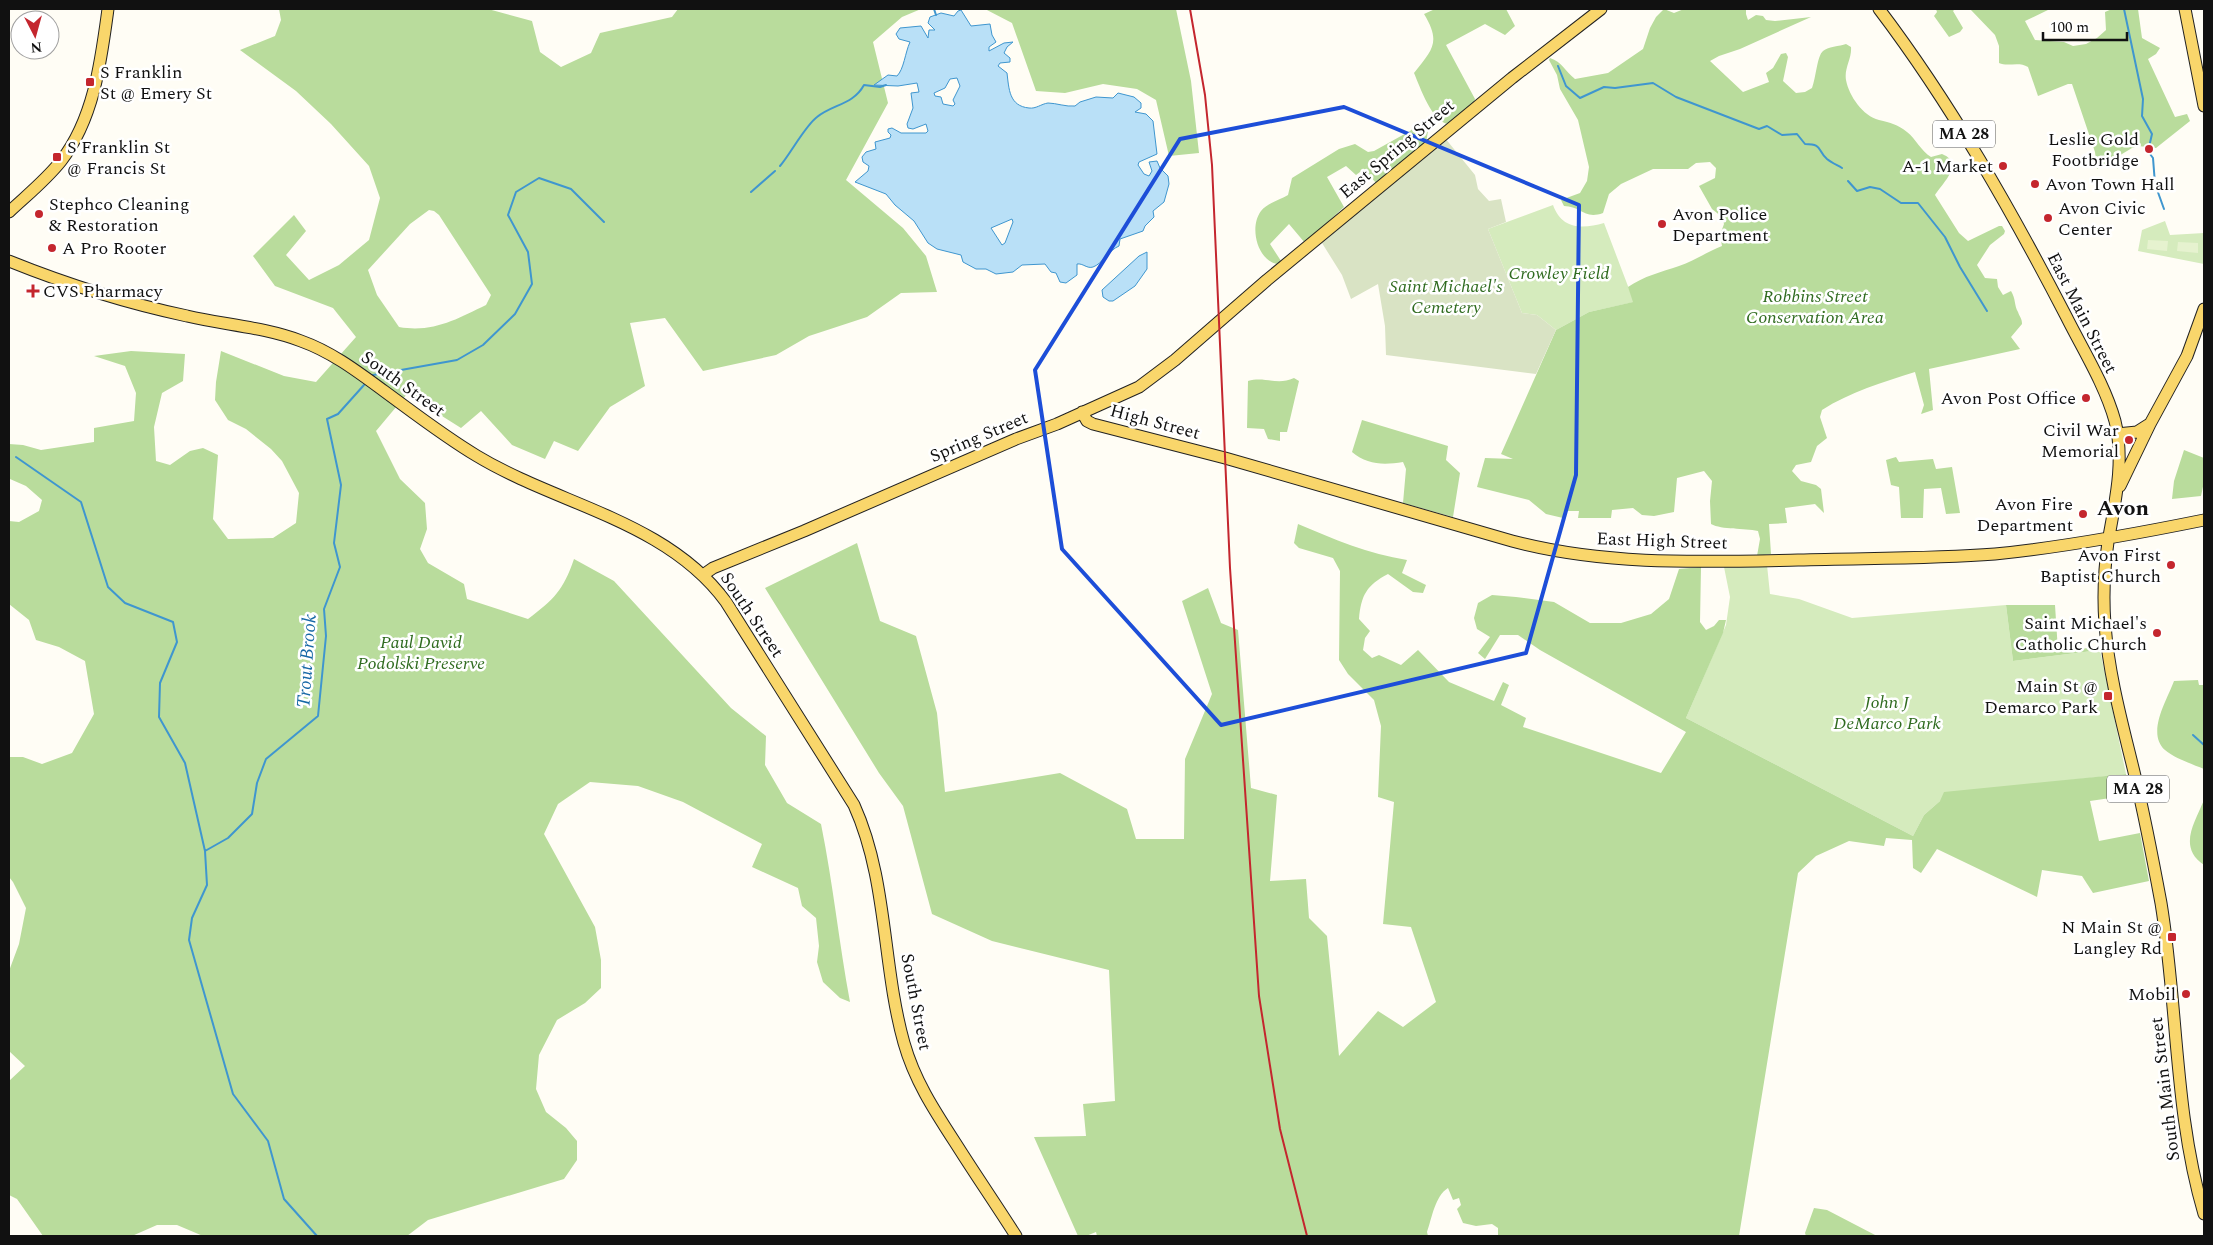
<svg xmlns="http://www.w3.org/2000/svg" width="2213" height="1245" font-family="Spectral,serif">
	<rect width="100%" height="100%" fill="#fffdf5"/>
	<path fill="#d5ebbd" d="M1553 205C1562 230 1583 229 1604 223L1634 302 1589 312 1556 330 1537 315 1522 313 1488 229Z
		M2165 221 2170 235 2204 233V264L2138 251 2142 230Z
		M1767 565 1770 594 1799 599 1852 618 2006 605 2013 661 2100 650 2126 774 2053 782 1940 801 1924 815 1913 836 1686 718 1726 625 1730 597 1724 567Z"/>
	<path fill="#b9dc9c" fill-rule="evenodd" d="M279 9H488L532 21 540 52 561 67 591 53 600 33 672 17 678 9H921L902 17 873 42 888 103 846 180 903 228 926 256 937 292 901 293 867 317 809 336 776 355 703 371 665 318 630 323 645 386 610 407 578 451 554 441 545 459 512 445 481 411 461 428 407 394 376 431 400 479 425 503 427 529 420 549 428 563 464 584 467 599 528 619C554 599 563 591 574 559L614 581 731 708 766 736 765 765 787 803 821 824C833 883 839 943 850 1002L840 998 823 982 817 962 819 946 816 918 802 906 798 888 752 867 762 844 683 802 638 786 590 782 558 804 544 834 595 927 601 960V988L585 1003 557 1020 539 1055 536 1089 546 1112 566 1128 577 1141V1160L564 1179 428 1220 407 1236H203L177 1225H157L132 1236H43L17 1199 9 1195V1081L25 1066 9 1051V971L19 944 26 908 13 882 9 877V757H23L42 764 72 753 94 714 85 661 59 647 36 640 29 620 9 604V521L19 522 39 511 42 500 26 486 10 479 9 444 23 445 41 450 94 442V428L134 421 136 393 125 366 94 356 131 351 185 354 183 381 162 393 154 427 156 461 170 465 190 451 203 448 218 455 213 519 228 539 273 538 296 523 299 493 282 461 271 449 246 429 228 420 215 400 216 382 221 351 284 376 316 382 356 337 333 308 275 286 253 256 294 215 306 231 286 255 309 280 339 265 369 240 380 198 369 166 331 124 296 91 240 50 275 36 281 20ZM429 210 434 211 439 215 491 295 486 305C457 319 433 333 399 327L377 295 368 270 410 224Z
		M985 9H1176L1191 81 1199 153 1169 156 1156 100 1137 89 1103 84 1065 93 1036 91 1012 23Z
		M1435 9H1506L1515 26 1505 35 1485 24 1446 45 1475 99 1474 102 1448 124C1432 122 1420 87 1414 73 1433 49 1441 42 1424 14Z
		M1664 9 1674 13 1684 9H1746V14L1748 20 1756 15 1763 16 1766 20 1775 21 1811 17 1740 49 1719 56 1710 61 1743 92 1769 82 1766 73 1773 68 1781 54 1786 53 1788 57 1783 81 1796 93 1805 92 1812 88C1816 78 1817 56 1823 51 1827 47 1840 46 1846 44L1851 47C1852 59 1844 68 1846 80 1849 96 1863 116 1879 120 1891 123 1897 124 1907 132 1916 139 1921 151 1931 157L1942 154C1965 163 1942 184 1935 195L1959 233 1968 241 1999 226H2002L2005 231 2004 234 1990 245 1977 265 1985 278 1997 279 1998 287 2003 295 2011 291C2016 299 2014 305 2018 312 2020 318 2022 318 2022 324L2011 337 2020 349 1929 369 1933 410 1921 414 1924 405 1915 372C1883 382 1850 392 1822 410L1820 417 1827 438 1817 446 1811 462 1796 465 1792 471 1801 481 1816 485 1821 489 1824 513 1815 504 1785 508 1787 523 1769 524 1771 554 1757 556 1760 539 1758 531C1744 528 1722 530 1711 524L1710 501 1712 481 1704 471 1677 478 1674 512 1654 516 1642 515 1633 508 1612 510 1611 518H1578L1579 511H1564L1563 518 1546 514 1529 500 1477 487 1485 458 1513 459 1501 454 1556 330 1589 312 1633 302 1628 287C1644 276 1661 272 1679 266 1694 261 1707 252 1722 246L1720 235 1724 224 1722 217 1712 209 1699 186 1715 178 1716 168 1710 162 1696 163 1688 169H1653L1621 184 1609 194 1603 213C1584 220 1581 206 1564 206L1561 200 1580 193 1587 181 1589 167 1578 120 1560 89 1557 75 1549 60 1550 58C1562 62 1565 71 1575 79L1608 73 1643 49 1650 28 1656 17Z
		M1936 9H1955L1953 11 1963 28 1960 32 1949 37 1934 16 1937 12Z
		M1970 9H2050L2025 21 2035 40 2064 42 2073 46 2086 44 2097 38 2106 30 2105 12 2112 9H2138L2142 38 2160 48 2156 54 2148 59 2175 117 2187 114 2190 121 2156 148 2138 146 2132 148 2097 169 2095 152 2072 84H2068L2038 96 2028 67C2019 61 2008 67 1999 63V46L1995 35Z
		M1423 120 1428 131 1426 143 1376 183 1364 169 1356 175 1346 166 1327 177 1344 207 1305 243 1289 224 1270 244 1281 261 1277 264C1257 260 1249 227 1261 211 1267 203 1280 200 1288 195L1292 178 1339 149 1355 144 1368 152 1374 151 1410 131Z
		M1294 378 1299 381 1287 432H1280V441L1268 439 1264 429 1247 428 1248 381C1265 376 1277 386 1294 378Z
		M1362 420 1448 446 1446 460 1460 473 1453 517 1403 503 1406 469 1403 462C1384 465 1367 465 1352 452Z
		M2184 450 2204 458V482L2201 496 2172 499 2174 481Z
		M1896 457 1899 462 1933 459 1936 469 1952 467 1960 513 1946 514 1941 488 1924 489 1923 518H1901L1899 487 1891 485 1886 460Z
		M1298 524C1333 539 1369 554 1407 560L1402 573 1426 585 1423 593 1413 592 1388 574C1367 585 1361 595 1359 619L1370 631 1365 638 1363 650 1372 658 1379 655 1401 665 1418 650 1449 682 1494 701 1503 682 1509 685 1501 705 1526 718 1523 727 1661 773 1686 732 1540 650 1518 635H1500L1485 659 1478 653 1490 637 1477 629 1474 618 1478 603 1492 595 1516 597 1554 602 1590 623H1621L1651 614 1669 599 1679 569 1701 567 1700 622 1706 630 1714 626 1719 620H1726L1723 633 1686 718 1913 836 1924 815 1940 801 1944 792 2126 774 2131 795 2090 801 2099 841 2140 833 2149 881 2093 893 2082 876 2042 870 2037 897 1937 849 1921 873 1913 868 1912 840 1886 838 1884 846 1849 841 1816 856 1798 873 1739 1236H1498V1228L1492 1224 1476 1226 1463 1223 1457 1209 1461 1205 1459 1198 1453 1200 1448 1188C1435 1196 1432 1218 1427 1232L1428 1236H1097L1096 1232 1086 1236H1078L1034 1137 1086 1136 1083 1104 1115 1101 1109 970 992 941 932 914 903 806 879 773 765 588 857 543 880 621 916 636 937 713 945 792 1060 773 1127 809 1136 839H1184L1185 759 1212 694 1182 601 1208 588 1221 623 1238 630 1251 788 1277 795 1270 881 1306 879 1309 918 1327 936 1339 1056 1378 1011 1403 1027 1436 1002 1411 927 1383 924 1394 802 1378 797 1381 726 1374 700 1348 674 1339 660 1340 571 1333 558 1299 548 1294 543Z
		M2006 605H2055L2058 651 2099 647 2100 650 2013 661Z
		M2198 680 2199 685H2204V769C2192 764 2176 759 2165 750 2146 733 2167 700 2174 681Z
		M2204 800V865C2178 847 2194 824 2204 800Z
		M1814 1208 1827 1210 1877 1236H1806L1805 1233Z"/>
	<path fill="#d9e3c4" d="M1445 138 1475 175 1478 189 1489 201 1501 199 1506 222 1488 229 1522 313 1537 315 1556 330 1536 374 1386 355 1385 326 1378 284 1351 299 1342 275 1322 243Z"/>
	<path fill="#e6f2cf" d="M2148 240 2168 241 2167 251 2147 249Z
		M2178 242 2198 243V253L2177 251Z"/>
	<path fill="#b9e0f7" stroke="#3f96cf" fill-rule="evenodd" d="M961 10 971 26 990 24 992 35 996 42 989 47V51L1004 43 1013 42 1007 47 1004 53 1010 58V62L1000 63 998 66 1007 73C1009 89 1009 106 1029 108 1036 109 1041 104 1048 103 1056 103 1066 107 1075 106L1080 102 1096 97 1113 98 1118 93 1134 97 1141 103V108L1135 112 1146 114 1153 121 1157 154 1139 162 1138 165 1144 174 1149 176 1152 171 1149 162 1157 161 1160 168 1168 176 1169 184 1164 202 1153 211 1154 217 1145 226 1143 231 1120 239 1119 246C1109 250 1102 264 1093 267 1087 269 1083 263 1077 264V275L1066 283 1060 282 1056 273 1051 272 1045 264 1022 265 1013 272 996 274 986 269H976L963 262 961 255 937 249 928 243 914 221 895 205 886 194 855 182 868 171 869 166 863 162 862 157 866 152 876 149 875 142 890 138 891 135 888 132V129L892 128 901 133H926L928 131 926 124 913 129 908 128 907 124 913 108 911 93 919 92 917 83 898 86 874 85 888 75 897 76C904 69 905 53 910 42L899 39 896 34 900 28 921 26 928 38 929 30H935L928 23 930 17 941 13 954 16 958 11ZM957 78 960 86 953 100 955 104 953 106 943 104 941 97 935 96 934 93 945 88 950 79ZM1012 219 1013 222 1005 243 1002 245 991 228Z
		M1147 252V269L1135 286 1113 301H1109L1103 297 1102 290 1139 256Z"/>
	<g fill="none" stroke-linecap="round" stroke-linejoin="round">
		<path stroke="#3f96cf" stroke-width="2" d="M934 9 936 15
			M2124 9 2143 99 2142 116 2152 134 2149 147 2150 154 2153 158 2155 184 2164 209
			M1558 66 1566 86 1580 98 1604 87 1615 88 1653 83 1676 97 1759 129 1767 126 1782 135 1797 134 1805 144C1823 144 1817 150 1827 159 1832 163 1837 165 1842 168
			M780 166C791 153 805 126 817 117 833 104 853 105 864 85L880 87 886 85
			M1848 181 1857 191 1870 187 1880 189 1901 203H1918L1945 237 1960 267 1987 311
			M751 192 775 171
			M373 375 457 360 483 345 515 314 532 284 528 252 508 215 516 192 539 178 571 189 604 222
			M16 457 81 502 108 587 125 603 173 622 177 642 160 683 159 717 185 763 205 851
			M2193 735 2204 745
			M317 1236 284 1199 268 1141 233 1094 189 940 192 918 207 885 205 851 228 838 252 814 257 783 266 759 318 716 326 636 324 609 340 567 334 543 341 485 327 419 338 414 364 385"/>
		<defs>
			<path id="major" d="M1879 9C1951 104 2011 210 2066 316 2083 350 2105 385 2115 421 2125 461 2115 502 2108 542 2104 570 2103 598 2105 625 2109 677 2123 726 2135 776 2145 818 2153 860 2161 903 2178 1006 2174 1113 2204 1214
				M2185 9 2204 106
				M9 212C26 196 46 180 61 161 94 119 101 61 108 9
				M9 261C66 284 126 303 187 316 225 325 264 327 301 341 332 352 358 372 384 391 414 413 445 437 477 456 558 505 667 521 726 602L854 805C888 880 882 965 904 1043 915 1082 936 1113 958 1147 977 1177 997 1206 1016 1236
				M1082 412 1087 421 1093 424 1225 458 1512 541C1606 566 1702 562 1798 560 1864 558 1930 559 1995 554 2066 547 2135 534 2204 520
				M2117 434 2137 432 2148 425
				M2120 486 2150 424 2187 356 2204 309
				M703 575 713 568 804 531 1016 439 1057 424 1139 387 1175 360 1267 280 1512 78 1601 9"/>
		</defs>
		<use href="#major" stroke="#222" stroke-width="13"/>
		<use href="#major" stroke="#f9d66b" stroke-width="11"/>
		<path stroke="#c4262e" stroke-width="2" d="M1190 9 1205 95 1212 165 1230 568 1259 996 1280 1129 1307 1236"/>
	</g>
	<path fill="none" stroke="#1d4ed8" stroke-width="4" stroke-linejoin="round" d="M1344 107 1579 205 1576 475 1526 653 1221 725 1062 549 1035 370 1180 139Z"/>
	<g fill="#c4262e" stroke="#fff" stroke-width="2">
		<rect x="85" y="77" width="10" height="10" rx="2.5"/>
		<circle cx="2149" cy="149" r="5"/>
		<rect x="52" y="152" width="10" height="10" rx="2.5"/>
		<circle cx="2003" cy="166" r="5"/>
		<circle cx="2035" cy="184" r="5"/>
		<circle cx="39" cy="214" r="5"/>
		<circle cx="2048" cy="218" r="5"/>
		<circle cx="1662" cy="224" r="5"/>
		<circle cx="52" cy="248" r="5"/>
		<path d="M30.5 283.5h5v5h5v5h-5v5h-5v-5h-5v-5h5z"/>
		<circle cx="2086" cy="398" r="5"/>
		<circle cx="2129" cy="440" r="5"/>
		<circle cx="2083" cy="514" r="5"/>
		<circle cx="2171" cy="565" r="5"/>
		<circle cx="2157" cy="633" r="5"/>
		<rect x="2103" y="691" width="10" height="10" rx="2.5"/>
		<rect x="2167" y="932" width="10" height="10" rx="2.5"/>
		<circle cx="2186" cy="994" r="5"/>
	</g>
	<g text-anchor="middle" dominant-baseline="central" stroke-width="5" stroke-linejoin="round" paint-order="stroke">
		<g fill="#fff" stroke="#585858" stroke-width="1">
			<rect x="1933" y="120.5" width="62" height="27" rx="4"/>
			<rect x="2107" y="775.5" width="62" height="27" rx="4"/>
		</g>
		<g font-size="16" font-weight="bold" fill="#111">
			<text x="1964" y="134">MA 28</text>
			<text x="2138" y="789">MA 28</text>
		</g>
		<g font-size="18" fill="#111" stroke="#fff" text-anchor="end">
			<text x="100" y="72" text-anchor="start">S Franklin<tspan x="100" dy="21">St @ Emery St</tspan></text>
			<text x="2139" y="139">Leslie Gold<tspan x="2139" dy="21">Footbridge</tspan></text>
			<text x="67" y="147" text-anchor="start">S Franklin St<tspan x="67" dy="21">@ Francis St</tspan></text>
			<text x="1993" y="166">A-1 Market</text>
			<text x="2045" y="184" text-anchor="start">Avon Town Hall</text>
			<text x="49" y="204" text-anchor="start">Stephco Cleaning<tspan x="49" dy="21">&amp; Restoration</tspan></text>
			<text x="2058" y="208" text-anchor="start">Avon Civic<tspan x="2058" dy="21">Center</tspan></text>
			<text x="1672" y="214" text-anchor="start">Avon Police<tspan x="1672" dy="21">Department</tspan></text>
			<text x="62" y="248" text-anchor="start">A Pro Rooter</text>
			<text x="43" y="291" text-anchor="start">CVS Pharmacy</text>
			<text x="2076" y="398">Avon Post Office</text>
			<text x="2119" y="430">Civil War<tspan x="2119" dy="21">Memorial</tspan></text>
			<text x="2073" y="504">Avon Fire<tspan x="2073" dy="21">Department</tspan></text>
			<text x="2161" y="555">Avon First<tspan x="2161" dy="21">Baptist Church</tspan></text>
			<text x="2147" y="623">Saint Michael's<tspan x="2147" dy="21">Catholic Church</tspan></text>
			<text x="2098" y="686">Main St @<tspan x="2098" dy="21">Demarco Park</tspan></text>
			<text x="2162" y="927">N Main St @<tspan x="2162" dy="21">Langley Rd</tspan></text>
			<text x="2176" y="994">Mobil</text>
		</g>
		<g font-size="18" fill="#111" stroke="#fff">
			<text transform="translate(1397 149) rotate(-40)">East Spring Street</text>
			<text transform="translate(2082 313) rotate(63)">East Main Street</text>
			<text transform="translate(403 384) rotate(36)">South Street</text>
			<text transform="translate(1155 422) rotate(15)">High Street</text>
			<text transform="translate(979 437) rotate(-23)">Spring Street</text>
			<text transform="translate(1662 541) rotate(2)">East High Street</text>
			<text transform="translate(752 615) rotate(56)">South Street</text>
			<text transform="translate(916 1002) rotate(79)">South Street</text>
			<text transform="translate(2165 1089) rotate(-97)">South Main Street</text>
		</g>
		<g font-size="18" font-style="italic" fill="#2f6b1f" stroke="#fff">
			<text x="1559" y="273">Crowley Field</text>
			<text x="1446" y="286">Saint Michael's<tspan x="1446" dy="21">Cemetery</tspan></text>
			<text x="1815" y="296">Robbins Street<tspan x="1815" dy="21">Conservation Area</tspan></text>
			<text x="421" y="642">Paul David<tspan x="421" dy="21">Podolski Preserve</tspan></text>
			<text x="1887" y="702">John J<tspan x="1887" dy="21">DeMarco Park</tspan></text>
		</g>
		<g font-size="19" font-style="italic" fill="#1768a6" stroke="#fff">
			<text transform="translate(307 661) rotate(-86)">Trout Brook</text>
		</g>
		<g font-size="22" font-weight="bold" fill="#111" stroke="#fff">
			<text x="2123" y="508">Avon</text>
		</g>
	</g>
	<rect width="2213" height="1245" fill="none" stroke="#111111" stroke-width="20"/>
	<g transform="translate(35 35) rotate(174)"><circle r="24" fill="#ffffff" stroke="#a0a0a0"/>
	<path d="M0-4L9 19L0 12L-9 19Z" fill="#c4262e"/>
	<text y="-8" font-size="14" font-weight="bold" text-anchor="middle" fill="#111111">N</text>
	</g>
	<path d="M2043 32v8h84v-8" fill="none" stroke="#111111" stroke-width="2.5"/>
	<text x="2050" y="32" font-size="15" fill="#111111" stroke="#ffffff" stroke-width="4" paint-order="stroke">100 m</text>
</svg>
